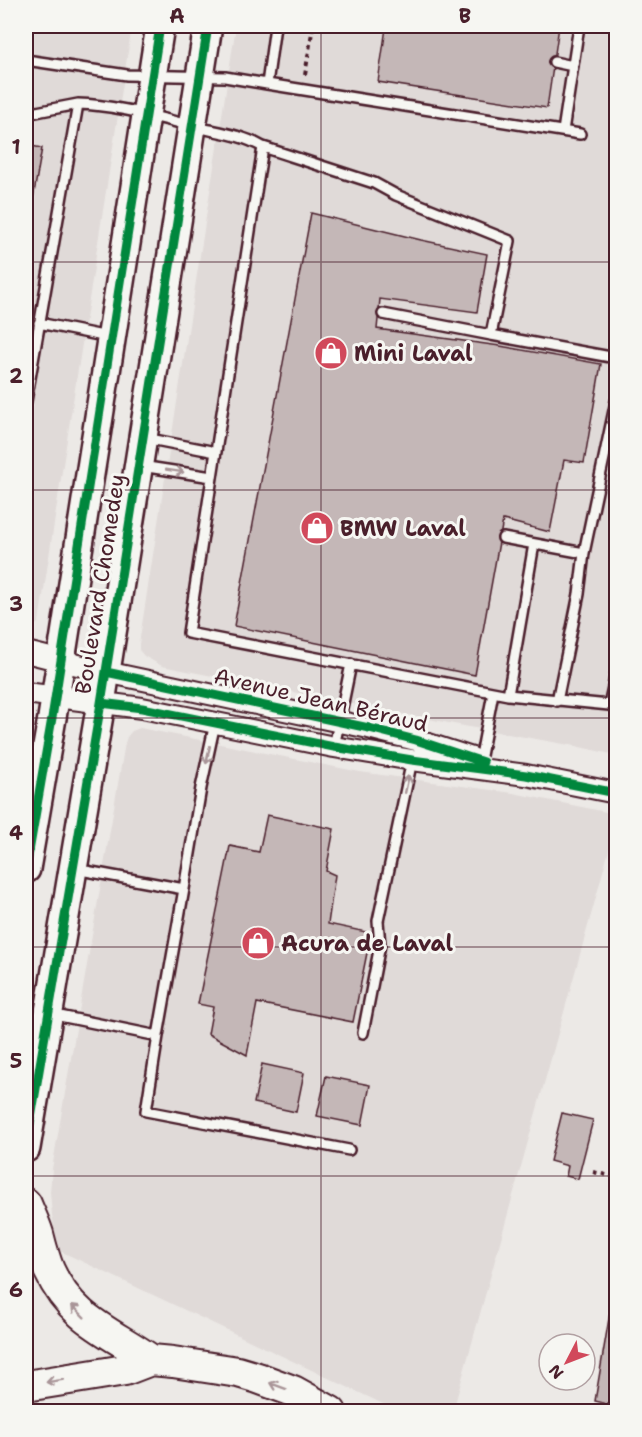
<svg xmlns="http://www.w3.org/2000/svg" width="642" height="1437" font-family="'Shantell Sans',sans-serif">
	<rect width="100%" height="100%" fill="#ece9e6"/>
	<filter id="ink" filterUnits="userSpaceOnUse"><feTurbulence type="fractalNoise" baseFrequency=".0167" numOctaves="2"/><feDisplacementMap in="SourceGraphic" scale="12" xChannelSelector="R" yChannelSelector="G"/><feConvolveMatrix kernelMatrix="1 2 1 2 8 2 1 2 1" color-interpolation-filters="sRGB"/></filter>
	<g filter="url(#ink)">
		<path fill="#e0dad8" d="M26 26H132L63 465 39 622 29 630 26 631Z
			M236 26H616V755L575 746 469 727 162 666 144 656 139 650V644Z
			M140 728 360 772 513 793 616 814V825L453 1411H398L58 1250 52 1215 50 1192 52 1169 125 743 127 737 132 731Z"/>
		<path fill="#c4b7b7" stroke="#4a1f2b" stroke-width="1.5" d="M370 26H559L547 108 378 82 386 28Z
			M26 145 42 148 26 238Z
			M311 213 421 240 487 254 477 312 380 299 377 329 500 346 601 364 584 463 564 460 550 532 503 520 475 675 234 626Z
			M267 815 334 829 326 871 335 875 328 924 371 933 353 1022 257 1003 247 1055 208 1034 213 1007 198 1004 230 846 259 852Z
			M262 1064 304 1073 296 1112 254 1103Z
			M326 1076 370 1085 362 1125 317 1116Z
			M562 1113 593 1120 578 1179 566 1176 568 1166 550 1161Z
			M616 1277V1406L595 1401Z"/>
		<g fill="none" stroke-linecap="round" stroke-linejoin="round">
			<defs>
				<path id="lane" d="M26 60 127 75 225 77 267 84 275 26
					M554 62 573 66
					M267 84 580 134
					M26 114 78 104
					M563 131 579 26
					M263 147 374 183 396 195 510 241 491 335 383 314
					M39 323 108 337
					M491 335 616 358
					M26 401 78 104C117 105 155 117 192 126 216 132 241 134 263 147L188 633 508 695 609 705
					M145 438 216 452
					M141 466 212 477
					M503 538 584 553 616 401
					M616 673 609 705 616 707
					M508 695 534 544
					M557 701 579 594 584 553
					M334 747 351 664
					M479 766 493 693
					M184 889 201 788 215 723
					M50 1014 158 1036 184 889 75 869
					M363 1033 380 945 378 921 412 760
					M158 1036 146 1111 349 1150"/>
				<path id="street" d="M26 652 106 672 369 728 416 740 472 758
					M26 693 142 708 334 747 412 760 526 775 616 793"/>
				<path id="secondary" d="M26 869 52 718 160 26
					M26 1148 101 703 208 26"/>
				<path id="primary" d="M26 1204C30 1214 35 1224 38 1234 41 1246 44 1258 49 1270 72 1320 109 1331 151 1360
					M26 1386 125 1370 151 1360 173 1362 238 1372 258 1378 293 1391 331 1412"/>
			</defs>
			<use href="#lane" stroke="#4a1f2b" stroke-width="14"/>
			<use href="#street" stroke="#4a1f2b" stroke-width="24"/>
			<use href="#secondary" stroke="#4a1f2b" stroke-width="32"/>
			<use href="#primary" stroke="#4a1f2b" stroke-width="34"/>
			<path stroke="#4a1f2b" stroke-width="4" stroke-dasharray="4.5 4.5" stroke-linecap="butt" d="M305 75 313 26
				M593 1172 616 1177"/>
			<use href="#lane" stroke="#f6f6f2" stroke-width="9"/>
			<use href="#street" stroke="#f6f6f2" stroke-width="20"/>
			<use href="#secondary" stroke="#f6f6f2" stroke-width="27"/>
			<use href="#primary" stroke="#f6f6f2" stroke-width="30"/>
			<defs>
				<path id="cycleway" d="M106 672 369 728 416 740 483 762
					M101 703 142 708 334 747 412 760 526 775 616 793
					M26 869 52 718 160 26
					M26 1148 101 703 208 26"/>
			</defs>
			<use href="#cycleway" stroke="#f6f6f2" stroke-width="13"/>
			<use href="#cycleway" stroke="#00873e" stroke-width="9"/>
		</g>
		<defs><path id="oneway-shaft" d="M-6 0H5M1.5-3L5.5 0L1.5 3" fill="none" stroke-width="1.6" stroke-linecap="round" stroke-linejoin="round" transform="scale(1.5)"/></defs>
		<g stroke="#a99598">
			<use href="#oneway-shaft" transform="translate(175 471) rotate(9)"/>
			<use href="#oneway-shaft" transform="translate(208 755) rotate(102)"/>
			<use href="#oneway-shaft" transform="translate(407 784) rotate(-78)"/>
			<use href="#oneway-shaft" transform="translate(78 1311) rotate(-135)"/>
			<use href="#oneway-shaft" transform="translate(55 1381) rotate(171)"/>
			<use href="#oneway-shaft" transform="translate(278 1386) rotate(-159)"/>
		</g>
	</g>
	<path fill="none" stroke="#4a1f2b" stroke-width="1.5" stroke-opacity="0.55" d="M321 26V1412M26 262H616M26 490H616M26 718H616M26 947H616M26 1176H616"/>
	<defs>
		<symbol id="shop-disc" viewBox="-11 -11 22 22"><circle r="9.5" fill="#d1495b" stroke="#f6f6f2"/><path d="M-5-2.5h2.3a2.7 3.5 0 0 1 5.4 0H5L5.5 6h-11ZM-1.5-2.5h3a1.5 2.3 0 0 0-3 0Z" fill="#fff"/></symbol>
	</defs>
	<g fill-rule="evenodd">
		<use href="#shop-disc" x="312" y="334" width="38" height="38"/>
		<use href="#shop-disc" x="298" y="509" width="38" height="38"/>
		<use href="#shop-disc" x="239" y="924" width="38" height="38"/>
	</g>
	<g text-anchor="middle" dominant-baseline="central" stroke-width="6" stroke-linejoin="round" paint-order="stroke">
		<g font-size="22" font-weight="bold" fill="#4a1f2b" stroke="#f6f6f2" text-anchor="start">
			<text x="354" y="353">Mini Laval</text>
			<text x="340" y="528">BMW Laval</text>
			<text x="281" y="943">Acura de Laval</text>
		</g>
		<g font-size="22" fill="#4a1f2b" stroke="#f6f6f2">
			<text transform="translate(100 584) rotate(-81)">Boulevard Chomedey</text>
			<text transform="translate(321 700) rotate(13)">Avenue Jean Béraud</text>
		</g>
	</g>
	<rect width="642" height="1437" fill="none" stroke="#f6f6f2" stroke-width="66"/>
	<g transform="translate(567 1362) rotate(228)"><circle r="28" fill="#f6f6f2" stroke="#b1a0a2" stroke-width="1.5"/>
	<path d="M0-4.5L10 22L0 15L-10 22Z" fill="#d1495b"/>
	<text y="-9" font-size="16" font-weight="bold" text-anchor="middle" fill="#4a1f2b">N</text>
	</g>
	<rect x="33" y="33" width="576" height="1371" fill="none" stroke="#4a1f2b" stroke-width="2"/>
	<g font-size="20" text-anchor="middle" font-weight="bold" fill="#4a1f2b">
		<text x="177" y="23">A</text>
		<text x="465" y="23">B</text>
		<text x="16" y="154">1</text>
		<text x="16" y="383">2</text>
		<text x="16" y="611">3</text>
		<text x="16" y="840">4</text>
		<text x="16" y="1068">5</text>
		<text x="16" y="1297">6</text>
	</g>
</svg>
